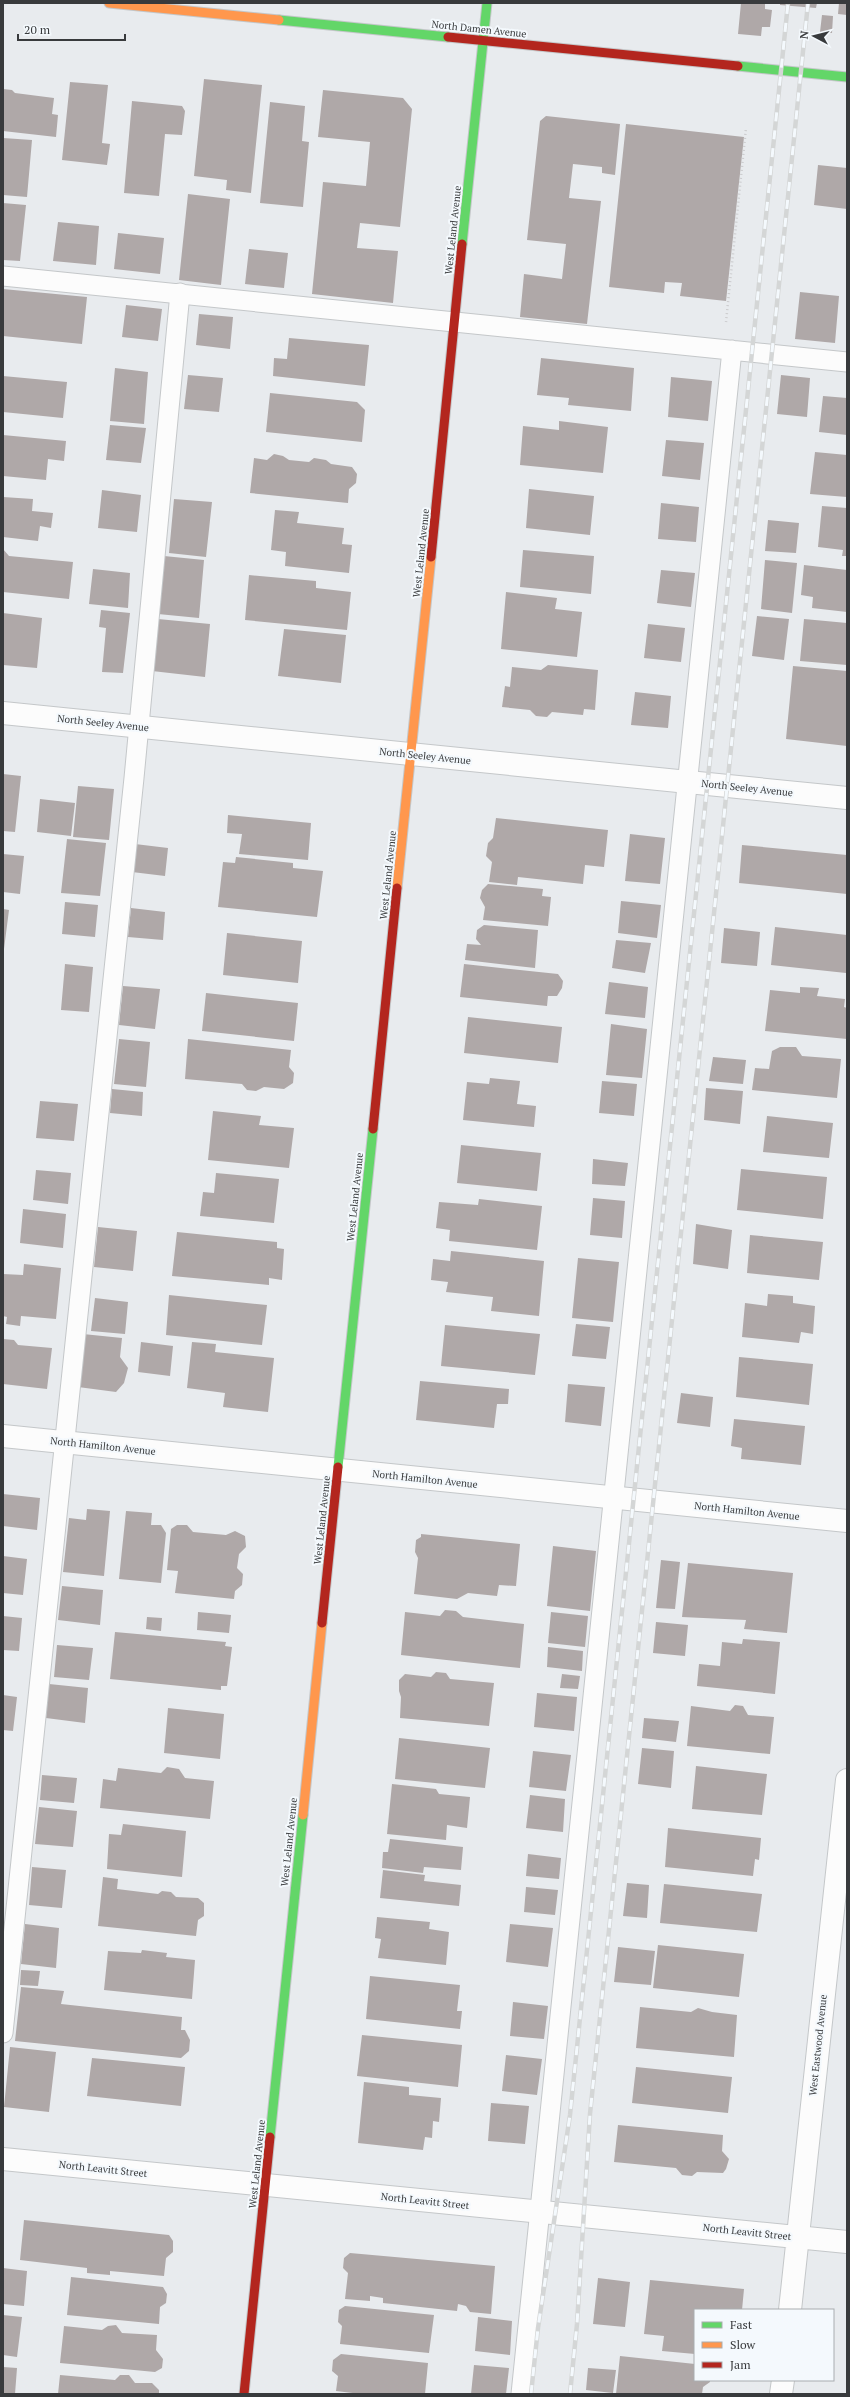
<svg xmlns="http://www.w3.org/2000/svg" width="850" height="2397" font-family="'PT Serif',serif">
	<rect width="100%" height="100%" fill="#e8ebee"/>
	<path fill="#afa8a8" d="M741 3H765V9L772 10 770 27H762L761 36 738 34Z
		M780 3H817L816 8 780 5Z
		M839 3H847V15L838 14Z
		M822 15 833 16 832 33 820 32Z
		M204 79 262 85 251 193 226 190 227 180 194 176Z
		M70 82 108 85 102 143 110 144 107 165 62 160Z
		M3 89 12 90 15 93 54 98 52 114 58 115 56 137 3 131Z
		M323 90 403 98 412 109 400 227 360 223 357 248 398 251 393 303 312 294 323 182 366 186 370 142 318 137Z
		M132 101 182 106 185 111 182 135 165 134 159 196 124 193Z
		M270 102 305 106 302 141 309 142 303 207 260 203Z
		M546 116 620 124 615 175 602 173V167L573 164 569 198 601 201 587 324 520 317 524 274 562 279 566 244 527 240 540 121Z
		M626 124 744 137 726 301 680 296 682 283 665 282 664 293 609 287Z
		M3 138 32 140 27 197 3 195Z
		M818 165 847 168V209L814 205Z
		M188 194 230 199 221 285 179 280Z
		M3 203 26 205 20 261 3 260Z
		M58 222 99 226 96 265 53 261Z
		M118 233 164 238 160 274 114 269Z
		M249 249 288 253 284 288 245 284Z
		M3 289 87 297 82 344 3 336Z
		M800 292 839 296 835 343 795 339Z
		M126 305 162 309 158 341 122 337Z
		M199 314 233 317 230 349 196 345Z
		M289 338 369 345 365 386 273 376 274 358 287 359Z
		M541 358 634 368 631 411 568 405 569 398 537 395Z
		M115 368 148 372 144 424 110 421Z
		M188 375 223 378 219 412 184 409Z
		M781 375 810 378 807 417 777 414Z
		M3 376 67 382 63 418 3 412Z
		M671 377 712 381 708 421 668 417Z
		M270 393 357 402 365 410 362 442 266 432Z
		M823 396 847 398V435L819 432Z
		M559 421 608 427 603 473 520 465 523 426 559 430Z
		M110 425 146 428 141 463 106 460Z
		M3 435 66 441 64 461 48 459 46 480 3 476Z
		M666 440 704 443 700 480 662 476Z
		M815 452 847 455V497L810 494Z
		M274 454 283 456 289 460 309 462 314 458 326 460 331 464 352 467 357 474 356 483 349 489 348 503 250 493 254 458 267 460Z
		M529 489 594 496 590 535 526 528Z
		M102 490 141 495 137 532 98 528Z
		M3 497 33 499 32 511 53 513 51 528 40 526 38 541 3 537Z
		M174 499 212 502 206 557 169 553Z
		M661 503 699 507 696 542 658 539Z
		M822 506 847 508V556H842L843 550 818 547Z
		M275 510 299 512 297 523 344 528 342 544 352 545 349 573 285 566 286 552 271 550Z
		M768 520 799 523 796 553 765 551Z
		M3 549 9 556 73 562 69 599 3 592Z
		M523 550 594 556 591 594 520 587Z
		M164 556 204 560 199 618 158 614Z
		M765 560 797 563 792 613 761 609Z
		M804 565 847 570V612L812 608 813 597 801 595Z
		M93 569 130 573 128 608 89 604Z
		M661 570 695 573 691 607 657 603Z
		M249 575 316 581V588L351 592 347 630 245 620Z
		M506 592 557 598 555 609 582 612 577 657 501 649Z
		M101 610 130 613 123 673 102 672 106 628 99 627Z
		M3 613 42 618 37 668 3 665Z
		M757 616 789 619 784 660 752 656Z
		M158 619 210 624 205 677 152 671Z
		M804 619 847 623V665L800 661Z
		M648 624 685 628 681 662 644 658Z
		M284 629 346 635 341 683 278 676Z
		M548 665 598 670 595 710 584 709 583 715 552 712 547 717 536 716 530 710 502 707 505 686 510 687 512 667 541 670Z
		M793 666 847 671V746L786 739Z
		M635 692 671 696 668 728 631 725Z
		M3 774 21 776 15 832 3 831Z
		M78 786 114 789 109 840 73 837Z
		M40 799 75 803 71 836 37 832Z
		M228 815 311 823 308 860 239 854 242 834 227 833Z
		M496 818 608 830 604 867 585 865 583 884 518 877 517 885 489 882 492 862 486 856 488 843 493 838Z
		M630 834 665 838 660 884 625 881Z
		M67 839 106 843 100 896 61 893Z
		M135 844 168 848 165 876 132 872Z
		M742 845 847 855V894L739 883Z
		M3 854 24 856 20 894 3 892Z
		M236 857 293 863V868L323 871 317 917 218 907 223 862 235 863Z
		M488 884 543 889 542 896 551 897 548 926 483 920 485 907 480 898 482 890Z
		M621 901 661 905 657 938 618 933Z
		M65 902 98 905 95 937 62 934Z
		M131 908 165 912 163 940 128 937Z
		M3 909 9 910 4 949H3Z
		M484 925 538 930 535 968 465 960 467 944 481 945 476 939 477 930Z
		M775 927 847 935 846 973 771 965Z
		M724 928 760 932 757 966 721 963Z
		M227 933 302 941 298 983 223 975Z
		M616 940 651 943 645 973 612 968Z
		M65 964 93 967 89 1012 61 1010Z
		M464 964 558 974 563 981 562 988 557 996H548L547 1006 460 997Z
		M609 982 648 987 645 1018 605 1014Z
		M123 986 160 989 155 1029 119 1025Z
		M800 987 819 988 817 996 845 999 844 1007 847 1008V1039L765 1031 770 990 800 993Z
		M206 993 298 1003 294 1041 202 1031Z
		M468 1017 562 1027 558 1063 464 1053Z
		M611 1024 647 1029 642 1078 606 1075Z
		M119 1039 150 1042 146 1087 114 1084Z
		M188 1039 291 1050 289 1067 294 1073 293 1083 284 1089 264 1087 256 1091 247 1090 242 1084 185 1079Z
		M780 1047H796L802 1056 841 1059 837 1098 752 1090 755 1068 769 1069 772 1051Z
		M713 1057 746 1060 743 1084 709 1081Z
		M490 1078 520 1081 517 1104 536 1106 534 1127 463 1120 467 1082 489 1084Z
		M602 1081 637 1084 634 1116 599 1113Z
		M706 1088 743 1091 740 1124 704 1120Z
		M112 1089 143 1092 142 1116 110 1113Z
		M40 1101 78 1104 74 1141 36 1138Z
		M213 1111 261 1116 259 1125 294 1128 289 1168 208 1160Z
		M767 1116 833 1123 829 1158 763 1152Z
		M461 1145 541 1153 537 1191 457 1183Z
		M593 1159 628 1163 625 1186 592 1184Z
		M741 1169 827 1177 823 1219 737 1210Z
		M36 1170 71 1173 68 1204 33 1200Z
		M216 1173 279 1179 274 1223 200 1216 203 1192 214 1193Z
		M593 1198 625 1201 622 1238 590 1235Z
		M479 1199 542 1206 537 1250 449 1241 450 1230 436 1228 439 1202 478 1205Z
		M23 1209 66 1214 63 1248 20 1243Z
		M696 1224 732 1230 728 1269 693 1264Z
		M98 1227 137 1231 133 1271 94 1267Z
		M177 1232 277 1242V1248L284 1249 282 1280 269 1278V1285L172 1276Z
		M750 1235 823 1242 819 1280 747 1273Z
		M451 1251 544 1261 539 1316 491 1311 493 1297 446 1292 448 1282 431 1280 433 1259 450 1261Z
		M578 1258 619 1262 613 1322 572 1318Z
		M24 1264 61 1268 56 1319 21 1316 20 1326 6 1324 7 1317 3 1316V1274L23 1275Z
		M768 1294 793 1296V1303L815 1306 813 1334 801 1332 799 1343 742 1337 745 1303 767 1306Z
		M169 1295 267 1305 262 1345 166 1335Z
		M95 1298 128 1302 125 1334 91 1331Z
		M576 1324 610 1327 606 1359 572 1356Z
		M445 1325 540 1334 535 1375 441 1366Z
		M83 1334 122 1338 120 1357 128 1368 124 1383 116 1392 78 1387Z
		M3 1339 14 1340 18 1345 52 1348 47 1389 3 1384Z
		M141 1342 173 1346 170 1376 138 1372Z
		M192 1342 216 1344 215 1352 274 1358 268 1412 223 1407 225 1393 187 1388Z
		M739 1357 813 1364 809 1405 736 1397Z
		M420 1381 509 1389 508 1404H497L494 1428 416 1420Z
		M568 1384 605 1387 601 1426 565 1422Z
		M681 1393 713 1397 710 1427 677 1423Z
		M734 1419 805 1426 801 1465 741 1459 742 1448 731 1446Z
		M3 1494 40 1498 37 1530 3 1526Z
		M87 1509 110 1511 104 1576 63 1572 69 1518 86 1520Z
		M126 1511 152 1513 151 1525H161L166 1533 161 1583 119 1579Z
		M177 1525H187L193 1532 226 1535 235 1531 245 1536 246 1547 239 1554 237 1568 243 1574 242 1585 235 1591 234 1599 175 1593 178 1571 167 1570 171 1529Z
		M421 1534 520 1544 516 1586 499 1585 497 1596 468 1593 457 1599 414 1594 418 1558 415 1552 416 1540 421 1537Z
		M553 1546 596 1551 590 1611 547 1606Z
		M3 1556 27 1559 23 1595 3 1593Z
		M661 1560 680 1562 675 1609 656 1608Z
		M688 1563 793 1573 787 1633 744 1629 746 1620 682 1617Z
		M62 1586 103 1590 100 1625 58 1620Z
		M445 1610 456 1611 463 1617 524 1624 520 1668 401 1655 405 1612 440 1616Z
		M198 1612 231 1615 229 1633 197 1630Z
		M551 1612 588 1616 585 1647 548 1643Z
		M3 1616 22 1618 19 1651 3 1650Z
		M147 1617 162 1618 161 1631 146 1629Z
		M656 1622 688 1625 685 1656 653 1653Z
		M115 1632 226 1642 225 1646 232 1647 227 1686H221V1690L110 1679Z
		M743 1639 780 1642 775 1694 697 1686 699 1664 720 1666 722 1642 742 1644Z
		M57 1645 93 1648 89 1680 54 1677Z
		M548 1647 583 1651 582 1671 547 1667Z
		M436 1672 446 1673 450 1679 494 1683 489 1726 400 1718 401 1697 399 1691V1680L405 1674 431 1677Z
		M562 1674 580 1676 578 1689 560 1688Z
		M49 1684 88 1688 85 1723 46 1718Z
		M537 1693 577 1697 574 1731 534 1727Z
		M3 1695 17 1697 13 1731 3 1730Z
		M735 1705 743 1706 748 1715 774 1717 770 1754 687 1746 691 1706 730 1711Z
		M168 1708 224 1714 220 1759 164 1753Z
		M644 1718 679 1721 676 1742 642 1738Z
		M399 1738 490 1748 485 1788 395 1779Z
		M642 1748 674 1751 671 1788 638 1784Z
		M533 1751 571 1755 566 1791 529 1787Z
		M696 1766 767 1774 762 1815 692 1809Z
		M167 1767 179 1769 185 1778 214 1781 210 1819 100 1808 103 1779 116 1781 118 1768 161 1773Z
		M42 1775 77 1778 74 1803 40 1800Z
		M392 1784 436 1789 439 1794 470 1797 467 1828 447 1825 446 1840 387 1834Z
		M530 1795 565 1799 563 1832 526 1828Z
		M39 1807 77 1811 73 1847 35 1844Z
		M123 1824 186 1831 182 1877 107 1869 109 1834 121 1835Z
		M668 1828 761 1838 759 1860 755 1859 753 1876 665 1867Z
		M390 1839 463 1847 461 1870 424 1867 423 1873 382 1868 383 1852H388Z
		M528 1854 561 1858 559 1879 526 1876Z
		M32 1867 66 1870 62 1908 29 1905Z
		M383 1870 425 1875 424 1881 461 1885 459 1906 380 1898Z
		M103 1877 118 1879 117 1889 158 1894 162 1891 171 1892 176 1897 198 1898 204 1903V1916L198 1920 196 1936 98 1926Z
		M627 1883 649 1885 647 1918 623 1916Z
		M664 1884 762 1894 757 1932 660 1923Z
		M526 1887 558 1890 555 1915 524 1912Z
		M377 1917 430 1922 429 1929 449 1932 446 1965 378 1958 381 1939 375 1938Z
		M25 1924 59 1928 56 1968 21 1964Z
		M510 1924 553 1928 548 1967 506 1962Z
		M658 1945 744 1954 739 1997 653 1988Z
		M618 1947 655 1951 651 1985 614 1982Z
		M142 1950 167 1953 166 1957 195 1960 192 1999 104 1990 108 1951 141 1953Z
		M21 1970 40 1971 38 1986 20 1985Z
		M370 1976 460 1985 457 2011H462L460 2029 366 2019Z
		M21 1987 64 1991 61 2004 182 2017 181 2030H185L190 2040 189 2051 181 2058 15 2041Z
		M513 2002 548 2006 544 2039 510 2036Z
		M640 2007 691 2012 698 2008 712 2012 737 2015 734 2057 636 2048Z
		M362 2035 462 2045 458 2087 357 2076Z
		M10 2047 56 2052 49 2112 4 2107Z
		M506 2055 542 2059 537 2095 502 2091Z
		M92 2058 185 2067 181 2106 87 2096Z
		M636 2067 732 2077 728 2113 632 2103Z
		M364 2082 409 2087V2095L441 2098 439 2122 433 2121 432 2138 425 2137 423 2150 358 2143Z
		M491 2103 529 2106 525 2144 488 2141Z
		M618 2125 723 2135 722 2151 729 2159 726 2169 723 2173 697 2172 692 2176 682 2175 676 2168 614 2162Z
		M24 2220 169 2235 173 2241V2252L166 2258 164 2276 110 2271V2275L87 2273V2268L20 2260Z
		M350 2253 495 2266 491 2314 470 2312 466 2306 458 2304 457 2311 383 2303V2298L370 2296V2301L345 2299 348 2273 343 2268 344 2258Z
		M3 2268 27 2271 24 2306 3 2304Z
		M71 2277 163 2287 167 2294 166 2303 160 2307 159 2324 67 2315Z
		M598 2278 630 2282 625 2327 593 2324Z
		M650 2280 744 2289 742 2310H695V2354L662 2351 664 2336 644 2334Z
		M345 2306 434 2315 429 2353 340 2344 342 2326 338 2322 339 2310Z
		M3 2315 22 2317 17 2357 3 2355Z
		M478 2317 512 2321 510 2355 475 2351Z
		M116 2325 122 2333 157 2335 156 2350 163 2359 162 2368 155 2372 60 2363 64 2326 102 2330 108 2326Z
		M341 2354 428 2363 425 2394H361L336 2391 338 2376 332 2371 333 2360Z
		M620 2356 695 2364V2380H710V2382L703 2387 702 2394H616Z
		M474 2365 509 2368 506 2394H471Z
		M3 2367 17 2368 15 2394H3Z
		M588 2368 616 2370 613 2393 586 2390Z
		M60 2375 115 2380 120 2375H129L135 2383H152L159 2390V2394H58Z"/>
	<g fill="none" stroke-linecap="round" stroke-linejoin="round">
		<defs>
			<path id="lane" d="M3 276 847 362
				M3 2033 134 778 180 293
				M521 2394 732 350"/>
			<path id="street" d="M3 713 847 798
				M3 1436 847 1521
				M3 2159 847 2242
				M790 2310 847 1780
				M781 2394 783 2380"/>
			<path id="fast" d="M279 20 448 37
				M738 66 847 77
				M462 244 487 3
				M338 1467 373 1129
				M270 2137 303 1815"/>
			<path id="slow" d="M109 3 279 20
				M397 888 431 557
				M303 1815 322 1623"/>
			<path id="jam" d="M448 37 738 66
				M431 557 462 244
				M373 1129 397 888
				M322 1623 338 1467
				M244 2394 270 2137"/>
		</defs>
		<use href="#lane" stroke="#c4c7c9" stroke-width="21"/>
		<use href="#street" stroke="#c4c7c9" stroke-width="24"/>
		<use href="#fast" stroke="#c4c7c9" stroke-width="11"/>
		<use href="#slow" stroke="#c4c7c9" stroke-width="11"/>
		<use href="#jam" stroke="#c4c7c9" stroke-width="11"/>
		<path stroke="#cbcbcd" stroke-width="2.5" stroke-dasharray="1 3" stroke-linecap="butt" d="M726 322 746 128"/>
		<use href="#lane" stroke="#fcfcfc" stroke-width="19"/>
		<use href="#street" stroke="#fcfcfc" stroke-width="22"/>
		<use href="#fast" stroke="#63d668" stroke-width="9"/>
		<use href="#slow" stroke="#ff974d" stroke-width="9"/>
		<use href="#jam" stroke="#b3261e" stroke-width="9"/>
		<defs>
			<path id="rail" d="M531 2394 538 2328 570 2115 788 3
				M570 2394 577 2324 590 2114 808 3"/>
		</defs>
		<use href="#rail" stroke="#d4d6d6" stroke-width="4.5"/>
		<use href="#rail" stroke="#f4f9fd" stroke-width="3" stroke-dasharray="9" stroke-linecap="butt"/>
	</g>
	<g text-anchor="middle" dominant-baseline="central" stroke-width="4" stroke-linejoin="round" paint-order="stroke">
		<g font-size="10" fill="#383a3c" stroke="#f4f9fd">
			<text transform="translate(479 29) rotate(6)">North Damen Avenue</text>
			<text transform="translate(453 230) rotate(-84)">West Leland Avenue</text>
			<text transform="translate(421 553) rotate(-84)">West Leland Avenue</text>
			<text transform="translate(103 723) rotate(6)">North Seeley Avenue</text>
			<text transform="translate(425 756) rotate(6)">North Seeley Avenue</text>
			<text transform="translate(747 788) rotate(6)">North Seeley Avenue</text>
			<text transform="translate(388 875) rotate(-84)">West Leland Avenue</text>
			<text transform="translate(355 1197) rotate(-84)">West Leland Avenue</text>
			<text transform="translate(103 1446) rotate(6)">North Hamilton Avenue</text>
			<text transform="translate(425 1479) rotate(6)">North Hamilton Avenue</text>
			<text transform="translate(747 1511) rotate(6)">North Hamilton Avenue</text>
			<text transform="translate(322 1520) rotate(-84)">West Leland Avenue</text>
			<text transform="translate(289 1842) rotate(-84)">West Leland Avenue</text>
			<text transform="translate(818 2045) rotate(-84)">West Eastwood Avenue</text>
			<text transform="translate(257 2164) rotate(-84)">West Leland Avenue</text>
			<text transform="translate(103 2169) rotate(6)">North Leavitt Street</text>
			<text transform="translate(425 2201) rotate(6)">North Leavitt Street</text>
			<text transform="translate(747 2232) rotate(6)">North Leavitt Street</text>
		</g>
	</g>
	<rect width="850" height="2397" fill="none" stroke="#383a3c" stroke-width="8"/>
	<rect x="694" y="2309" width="140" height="72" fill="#f4f9fd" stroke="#a9adb0"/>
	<rect x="702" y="2322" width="20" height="6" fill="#63d668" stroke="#a9adb0"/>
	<text x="730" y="2329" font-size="12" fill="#383a3c">Fast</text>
	<rect x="702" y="2342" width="20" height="6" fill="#ff974d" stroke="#a9adb0"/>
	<text x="730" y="2349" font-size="12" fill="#383a3c">Slow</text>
	<rect x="702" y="2362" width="20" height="6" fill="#b3261e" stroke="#a9adb0"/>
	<text x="730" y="2369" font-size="12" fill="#383a3c">Jam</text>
	<g transform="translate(814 36) rotate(277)" stroke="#f4f9fd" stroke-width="3" paint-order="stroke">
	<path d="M0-3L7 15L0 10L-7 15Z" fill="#383a3c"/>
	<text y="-6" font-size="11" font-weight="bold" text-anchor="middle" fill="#383a3c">N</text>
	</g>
	<path d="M18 34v6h107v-6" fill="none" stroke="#383a3c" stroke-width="2"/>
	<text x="24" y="34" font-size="12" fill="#383a3c" stroke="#f4f9fd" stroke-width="3" paint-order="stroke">20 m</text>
</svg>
